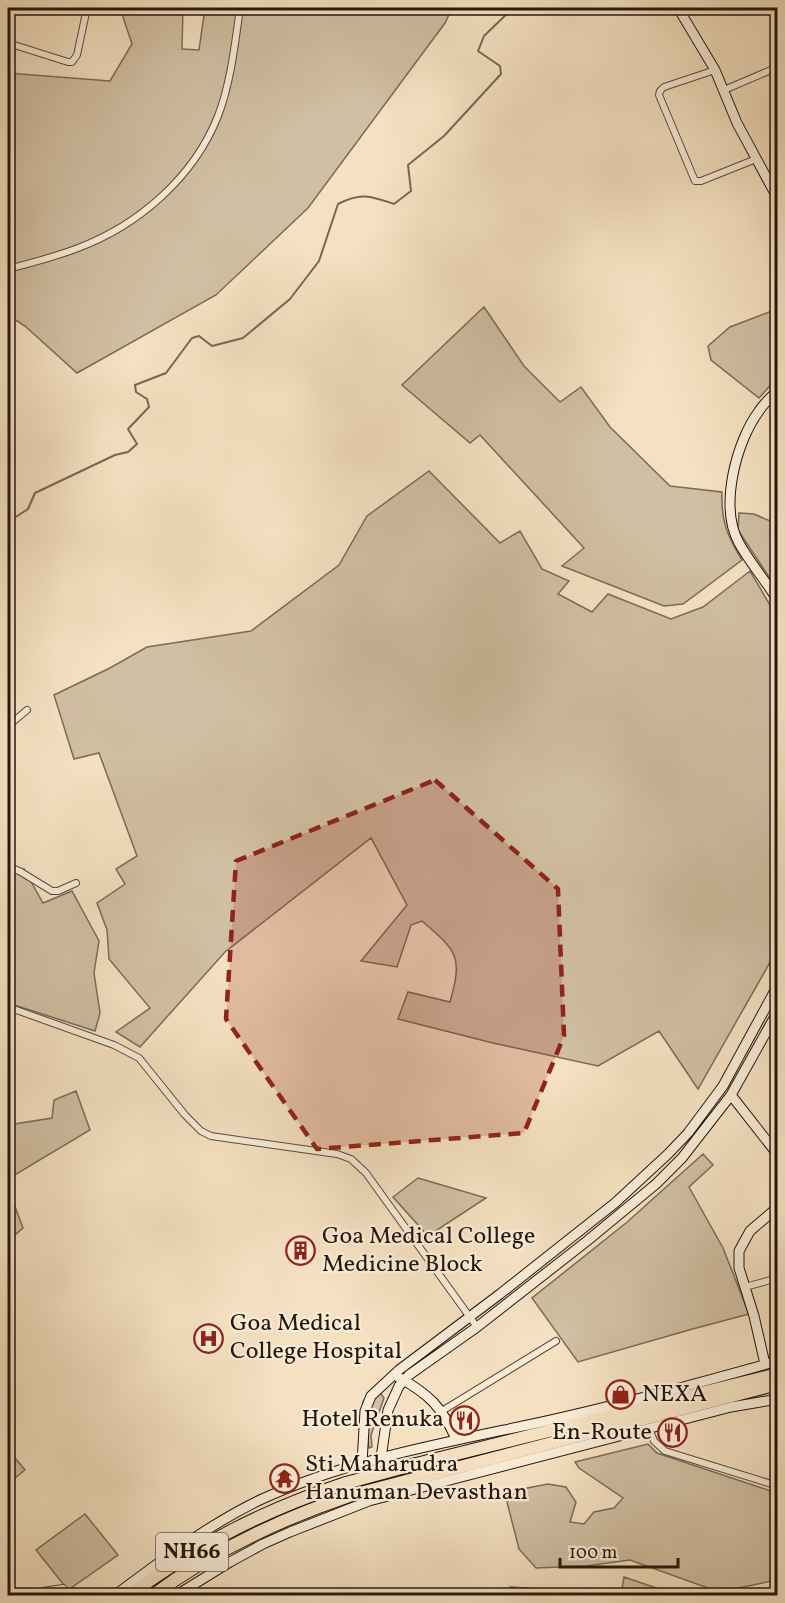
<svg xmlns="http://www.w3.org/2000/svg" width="785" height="1603" font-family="Vollkorn,serif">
	<rect width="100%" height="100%" fill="#f5e1c2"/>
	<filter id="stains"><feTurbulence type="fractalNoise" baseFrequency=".00333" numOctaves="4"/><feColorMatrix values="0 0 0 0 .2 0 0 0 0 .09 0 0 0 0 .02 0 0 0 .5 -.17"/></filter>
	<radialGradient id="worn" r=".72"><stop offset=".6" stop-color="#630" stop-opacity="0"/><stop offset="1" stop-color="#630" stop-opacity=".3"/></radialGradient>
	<path fill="#d1bfa3" stroke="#7a6b58" stroke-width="1.5" d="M120 8H183L182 49 199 50 205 8H452L445 23 308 208 216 295 77 373 25 326 8 315V73L110 81 132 44Z
		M484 307 524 366 560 402 581 387 610 427 670 486 722 492C721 521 727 536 742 560L683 604 664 606 562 566 584 548 480 435 470 443 402 385Z
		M777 309V378L759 398 711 360 708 346 730 327Z
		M429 471 500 543 520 531 542 569 569 581 558 594 592 612 608 594 671 619 703 607 750 571 777 617V950L698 1089 659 1031 598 1066 493 1043 398 1019 408 992 450 1002C463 956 457 951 422 921L411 925 397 967 361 961 407 905 371 838 225 952 140 1047 116 1032 150 1008 109 959 107 930 97 903 125 884 116 869 137 856 99 753 74 759 54 695 110 668 147 647 251 631 339 565 367 516Z
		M739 513 754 514 777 524V589L738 530Z
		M24 869 43 903 72 891 99 941 94 973 100 1013 95 1031 8 1003V876Z
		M76 1091 90 1130 8 1179V1125L52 1118 54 1100Z
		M703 1154 713 1165 689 1187 723 1248 749 1314 689 1330 578 1362 532 1298 626 1223Z
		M418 1178 486 1198 428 1236 393 1197Z
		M8 1188 23 1228 8 1241Z
		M380 1392 384 1398 371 1435 372 1447 369 1448 363 1402 366 1397Z
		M648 1444 657 1453 777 1493V1580L719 1592 630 1560 586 1566 536 1568 519 1549 507 1502 517 1490 548 1484 566 1487 576 1502 570 1522 584 1524 594 1512 614 1508 623 1498 579 1468 575 1462Z
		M15 1458 25 1470 9 1483 8 1464Z
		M85 1514 118 1555 68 1590 36 1550Z
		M624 1577 677 1595H621Z
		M510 1587 558 1590 559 1595H513Z"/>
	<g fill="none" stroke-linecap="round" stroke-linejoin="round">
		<path stroke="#766754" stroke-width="2" d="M8 522 28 509 35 493 115 455 128 452 137 444 128 429 149 407 147 399 136 392 135 385 166 373 192 338 199 336 212 346 243 338 290 299 319 261 338 204C361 192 371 196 394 204L411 191 408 165 444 136 501 74 500 66 478 51 484 36 513 8"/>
		<defs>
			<path id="street" d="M96 8H101
				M8 43 68 62H72L77 55 87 8
				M715 70 664 87 660 91 659 95 695 181H701L756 159
				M724 90 778 67
				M8 269C31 263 55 257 78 248 139 225 194 177 218 116 231 82 235 43 240 8
				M8 726 27 710
				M8 866 21 872 52 891H58L76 883
				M8 1007 114 1045 139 1058 185 1115 201 1131 211 1136 337 1154 351 1159 366 1173 477 1327
				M745 1287 778 1278
				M442 1411 556 1341
				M649 1428 654 1441 665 1451 778 1486
				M35 1596 43 1591 63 1588 68 1596"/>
			<path id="secondary" d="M678 8 715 70 737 123 778 199
				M778 390C771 397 764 403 759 411 736 442 719 507 739 543 750 563 766 581 778 601
				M731 1095 778 1155
				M765 1364 754 1316 739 1268V1251L750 1231 778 1207
				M398 1377C429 1394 442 1407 456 1439
				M389 1495 381 1458 388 1410 399 1386 409 1375 477 1327 587 1241 656 1184 682 1158 731 1095 778 1011
				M369 1501 362 1463 365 1411 371 1396 399 1370 500 1294 615 1203 668 1154 688 1133 723 1086 778 985
				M114 1596C161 1561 209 1524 262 1499 346 1461 438 1444 528 1425 612 1407 695 1384 778 1361
				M175 1596 230 1562 263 1544 290 1532 369 1501 731 1407 778 1399"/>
			<path id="highway" d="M416 1464 778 1374
				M406 1481 778 1384
				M128 1596C200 1543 262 1511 346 1483
				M152 1596C213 1551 278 1520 349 1496"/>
		</defs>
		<use href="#street" stroke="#584a3a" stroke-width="8"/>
		<use href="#secondary" stroke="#23170d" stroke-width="11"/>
		<use href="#highway" stroke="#23170d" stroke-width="14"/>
		<use href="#street" stroke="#f8ecd7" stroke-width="6"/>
		<use href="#secondary" stroke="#f8ecd7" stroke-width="9"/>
		<use href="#highway" stroke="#f5e1c2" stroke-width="12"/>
		<defs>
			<path id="highway-bridge" d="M346 1483 416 1464
				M349 1496 406 1481"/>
		</defs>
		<use href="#highway-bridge" stroke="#23170d" stroke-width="14" stroke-linecap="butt"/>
		<use href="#highway-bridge" stroke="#f5e1c2" stroke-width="12"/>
	</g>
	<path fill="#8f2418" fill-opacity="0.2" stroke="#8f2418" stroke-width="4.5" stroke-dasharray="12 8" stroke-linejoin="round" d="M435 780 558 889 564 1036 524 1133 317 1149 226 1019 236 861Z"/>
	<defs>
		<symbol id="building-ring" viewBox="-11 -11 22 22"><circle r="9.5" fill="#f8ecd7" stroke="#8f2418" stroke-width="1.5"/><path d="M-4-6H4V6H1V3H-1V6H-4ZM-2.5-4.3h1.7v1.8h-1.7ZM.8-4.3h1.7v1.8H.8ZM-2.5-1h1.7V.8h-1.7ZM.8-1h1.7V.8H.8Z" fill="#8f2418"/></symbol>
		<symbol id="hospital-ring" viewBox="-11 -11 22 22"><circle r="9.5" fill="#f8ecd7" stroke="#8f2418" stroke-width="1.5"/><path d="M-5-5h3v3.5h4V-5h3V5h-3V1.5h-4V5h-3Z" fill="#8f2418"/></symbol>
		<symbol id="shop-ring" viewBox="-11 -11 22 22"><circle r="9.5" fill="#f8ecd7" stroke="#8f2418" stroke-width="1.5"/><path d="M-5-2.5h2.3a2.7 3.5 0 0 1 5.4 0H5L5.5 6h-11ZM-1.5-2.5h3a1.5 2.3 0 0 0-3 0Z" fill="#8f2418"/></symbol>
		<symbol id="restaurant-ring" viewBox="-11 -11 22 22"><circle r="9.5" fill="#f8ecd7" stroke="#8f2418" stroke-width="1.5"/><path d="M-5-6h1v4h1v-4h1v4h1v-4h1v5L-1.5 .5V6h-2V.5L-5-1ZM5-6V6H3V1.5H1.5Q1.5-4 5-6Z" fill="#8f2418"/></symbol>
		<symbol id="temple-ring" viewBox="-11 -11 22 22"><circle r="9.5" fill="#f8ecd7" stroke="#8f2418" stroke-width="1.5"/><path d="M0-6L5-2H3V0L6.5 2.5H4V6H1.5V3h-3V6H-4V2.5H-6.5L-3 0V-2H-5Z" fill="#8f2418"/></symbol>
	</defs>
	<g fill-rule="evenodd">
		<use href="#building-ring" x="284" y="1234" width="33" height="33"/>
		<use href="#hospital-ring" x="192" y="1322" width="33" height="33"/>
		<use href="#shop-ring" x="604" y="1378" width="33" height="33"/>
		<use href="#restaurant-ring" x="448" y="1404" width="33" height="33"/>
		<use href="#restaurant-ring" x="656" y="1416" width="33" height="33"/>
		<use href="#temple-ring" x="268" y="1462" width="33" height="33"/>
	</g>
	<g text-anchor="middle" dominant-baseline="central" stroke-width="4.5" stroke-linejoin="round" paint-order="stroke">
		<rect fill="#f8ecd7" stroke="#63574a" stroke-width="1.5" x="156" y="1533" width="72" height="38" rx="4.5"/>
		<g font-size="22" font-weight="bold" fill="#23170d">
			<text x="192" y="1552">NH66</text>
		</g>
		<g font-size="24" fill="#23170d" stroke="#f8ecd7" text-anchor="start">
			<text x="322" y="1237">Goa Medical College<tspan x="322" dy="28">Medicine Block</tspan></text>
			<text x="230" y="1324">Goa Medical<tspan x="230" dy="28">College Hospital</tspan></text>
			<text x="642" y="1395">NEXA</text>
			<text x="444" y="1420" text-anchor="end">Hotel Renuka</text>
			<text x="652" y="1433" text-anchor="end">En-Route</text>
			<text x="305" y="1465">Sti Maharudra<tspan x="305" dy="28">Hanuman Devasthan</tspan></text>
		</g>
	</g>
	<rect width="785" height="1603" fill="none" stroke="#f5e1c2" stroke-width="30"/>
	<rect x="9" y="9" width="767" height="1585" fill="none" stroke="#23170d" stroke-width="3"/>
	<rect x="15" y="15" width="755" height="1573" fill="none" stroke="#23170d" stroke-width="1.5"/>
	<path d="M560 1558v9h118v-9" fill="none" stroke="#23170d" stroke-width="3"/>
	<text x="569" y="1558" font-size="18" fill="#23170d" stroke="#f8ecd7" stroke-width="4.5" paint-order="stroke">100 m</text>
	<rect width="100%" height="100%" filter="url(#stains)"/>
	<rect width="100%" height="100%" fill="url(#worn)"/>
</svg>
